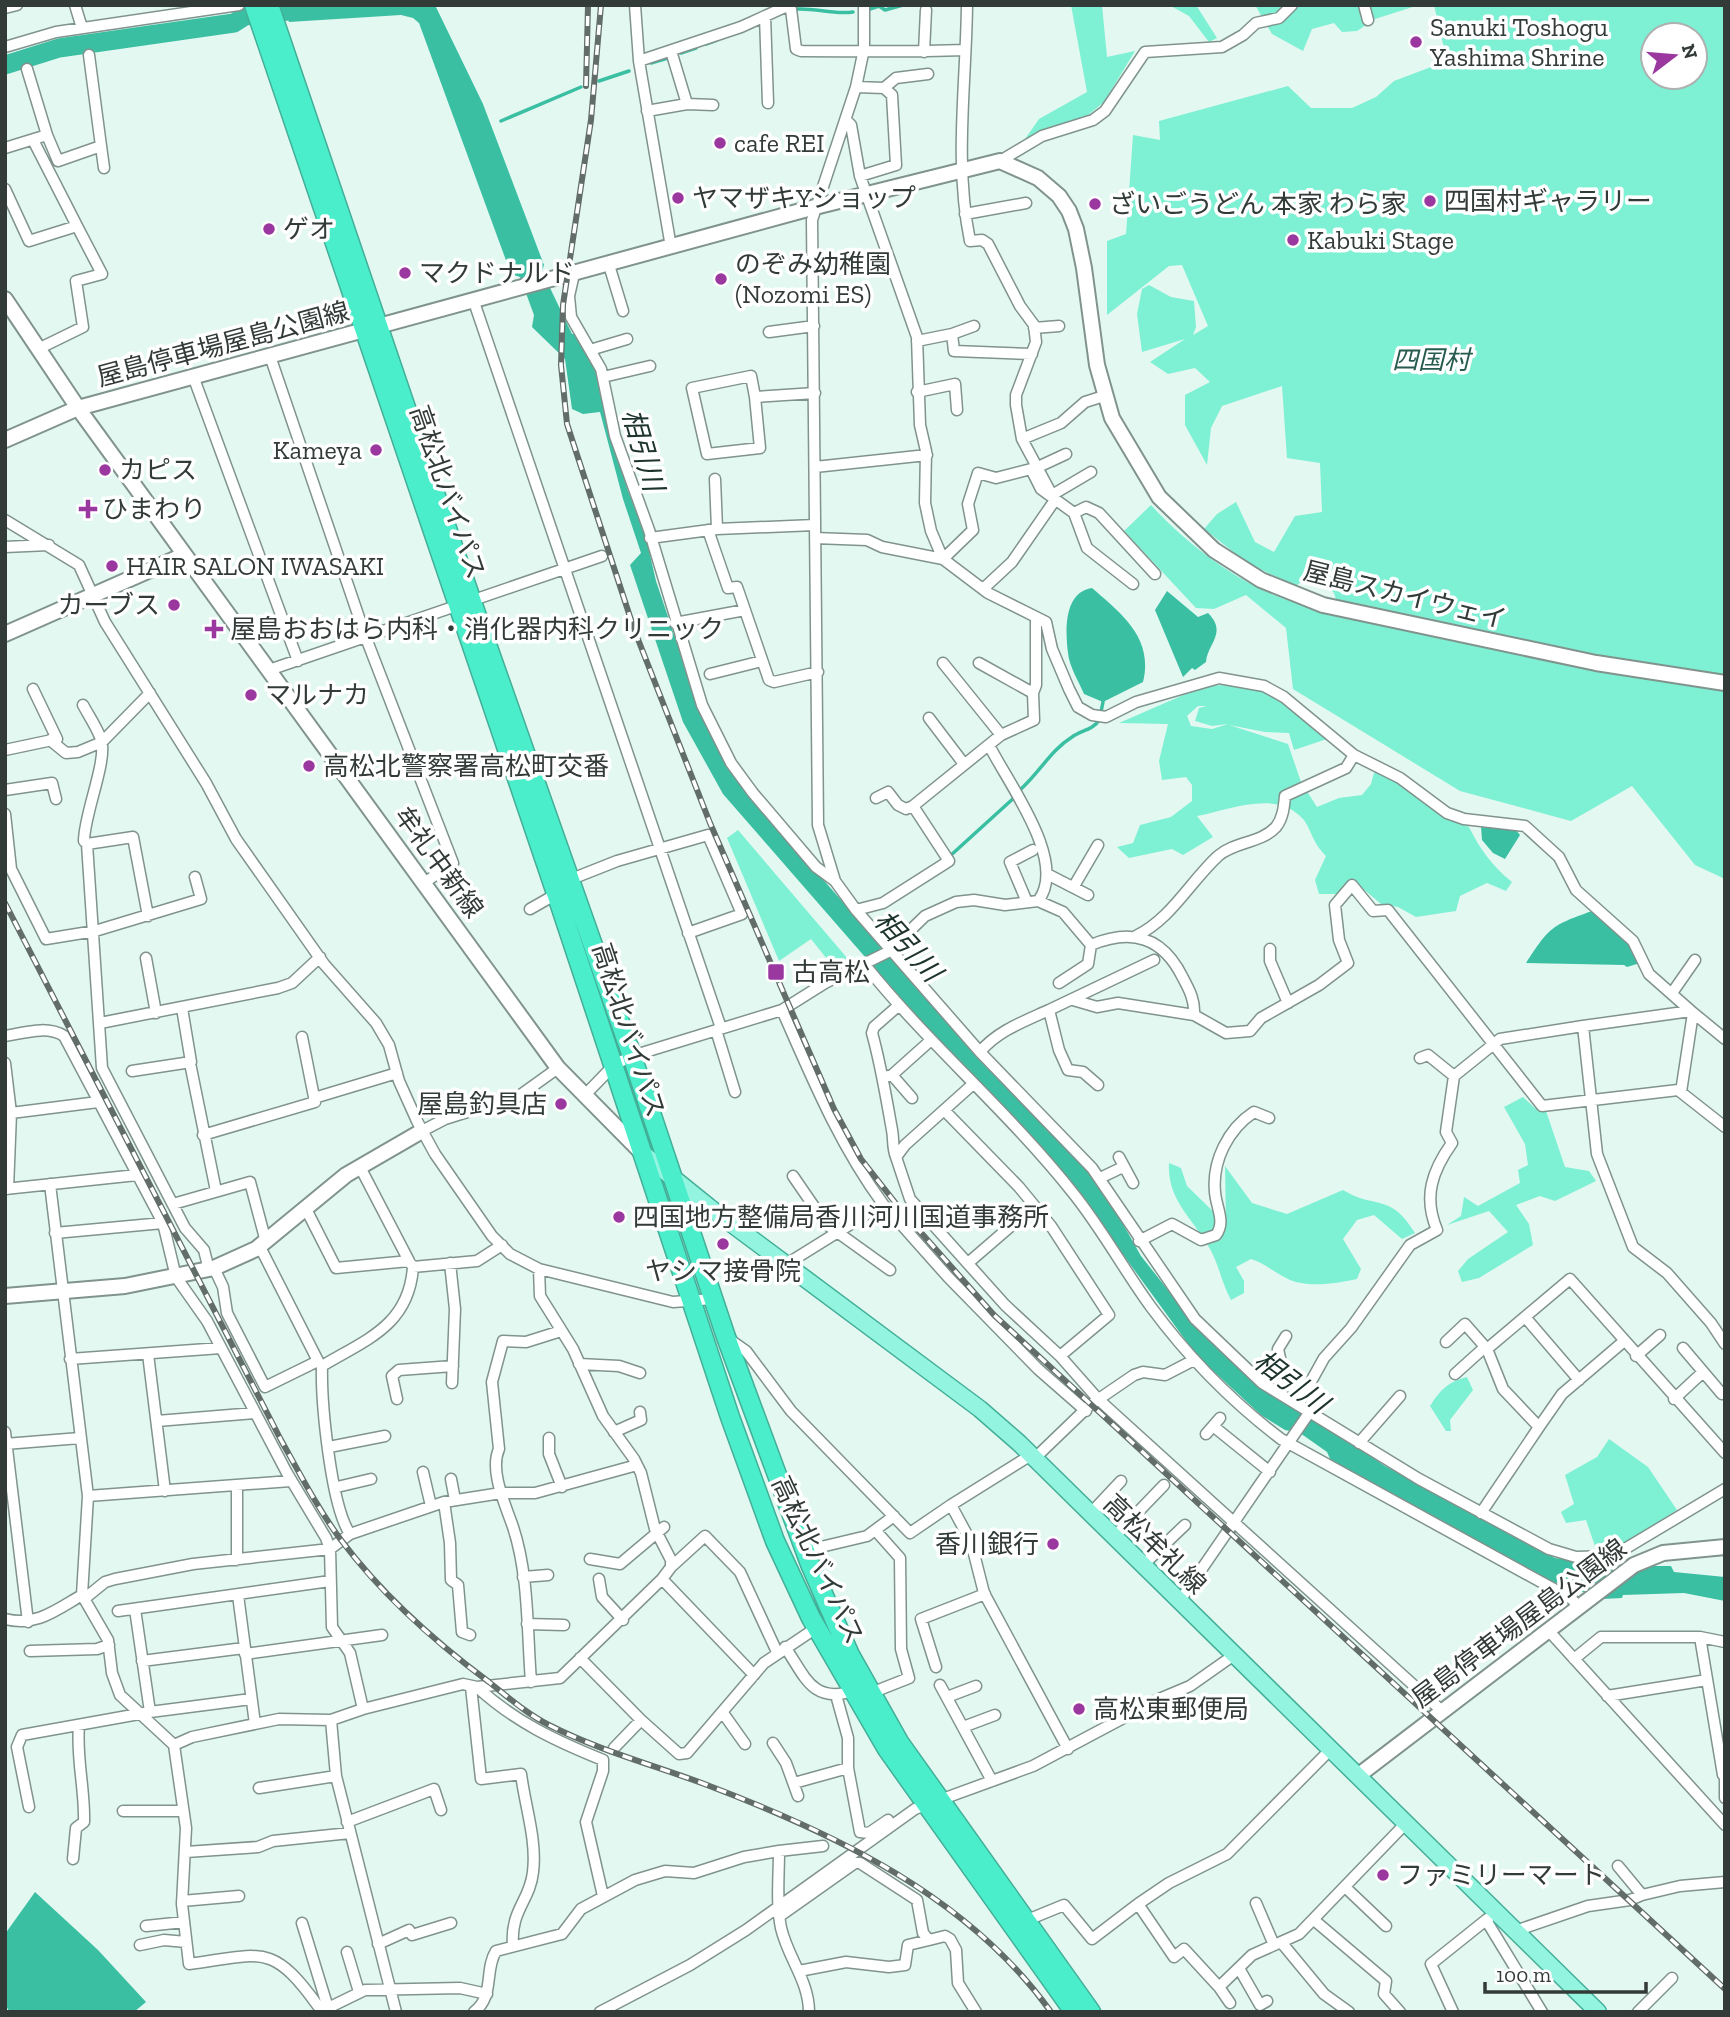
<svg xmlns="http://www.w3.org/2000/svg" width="1730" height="2017" font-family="'Zilla Slab','Noto Sans JP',serif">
	<rect width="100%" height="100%" fill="#e4f8f2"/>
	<path fill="#7ef0d3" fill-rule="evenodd" d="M1071 5H1102L1107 57 1135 51 1104 102 1087 116 1025 139 1039 119 1087 92Z
		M1169 5H1196L1217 38 1209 42 1189 16Z
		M1255 5H1419L1375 19 1357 31 1342 32 1334 23 1312 29 1303 51 1272 34Z
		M1434 5H1725V879L1695 865 1632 786 1571 821 1460 791 1293 689 1286 628 1246 595 1214 609 1196 608 1124 531 1151 505C1187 544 1236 582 1287 600 1304 606 1323 609 1340 613L1334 593 1314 571 1296 586 1249 564 1204 529 1217 514 1236 502 1255 542 1274 552 1295 516 1322 512 1320 463 1287 458 1282 386 1222 406 1211 428 1207 465 1185 425V395L1210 382 1195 368 1168 374 1150 362 1185 339 1142 352 1137 314 1142 289 1149 285 1171 297 1194 301 1196 327 1193 335 1208 326 1182 265 1169 266 1107 315V241L1126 234 1133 135 1160 140 1159 121 1288 86 1311 108H1352L1376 97 1394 81 1447 61ZM1653 35H1695V77H1653Z
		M1225 685 1263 690 1283 700 1330 738 1294 750 1289 733 1265 732 1229 725 1288 744 1301 782 1317 807 1339 798 1362 795 1371 784 1375 769C1408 787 1435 812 1469 827 1480 849 1492 866 1512 882L1506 891 1487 883 1460 896 1456 911 1416 917 1398 907 1381 904 1355 882 1337 894H1319L1315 880 1326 856C1311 841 1312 830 1303 819 1276 789 1230 810 1197 816L1213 837 1183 855 1172 849 1129 858 1117 847 1133 843 1140 825 1171 817 1192 801V785L1186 777 1162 780 1159 761 1168 724 1119 723 1204 686ZM1198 706H1207L1199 708 1195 721 1212 726 1228 724 1212 729 1191 726 1187 716Z
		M738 830 848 959 835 969 811 939 779 961 727 838Z
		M1523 1097 1536 1109 1546 1111 1565 1167 1589 1171 1596 1181 1555 1201 1540 1196 1516 1205 1529 1224 1533 1245 1479 1278 1462 1282 1458 1271 1468 1259 1508 1232 1489 1211 1447 1225 1461 1216 1464 1197 1478 1206 1520 1183 1518 1170 1528 1165 1525 1144 1504 1107Z
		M1169 1163 1181 1168 1187 1186 1226 1224 1225 1166 1252 1203 1287 1214 1343 1190C1376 1210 1390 1192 1415 1233L1402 1239 1374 1215 1357 1220 1343 1239 1361 1269 1357 1279C1338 1283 1316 1287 1296 1282 1281 1278 1267 1264 1251 1259L1236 1267 1244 1281V1293L1231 1300C1222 1284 1219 1265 1210 1249 1193 1218 1167 1201 1169 1163Z
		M1467 1377 1473 1390 1450 1420 1451 1431H1446L1430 1406C1440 1390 1449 1381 1467 1377Z
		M1609 1439 1648 1467 1677 1510 1624 1544 1597 1552 1586 1520 1566 1523 1561 1512 1574 1504 1565 1475 1597 1457Z"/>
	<path fill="#3bbfa3" d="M284 5H435L483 104 544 265 542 271 572 334H576L595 362 627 488 646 538 656 581 698 706 751 798 918 987 1073 1153 1110 1201 1141 1256 1194 1323 1242 1368 1385 1466 1555 1558 1593 1564 1605 1562 1617 1566H1671L1674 1572 1725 1577V1601L1684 1593 1623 1595 1622 1598 1603 1599 1548 1580 1331 1461 1327 1452 1300 1433 1285 1430 1261 1415 1197 1356 1073 1186 940 1043 723 794 683 722 630 565 641 553 623 499 600 412 583 414 572 409 565 359 532 327 534 315 520 277 511 274 419 23 413 18 401 15 289 22Z
		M1092 588C1121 613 1154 638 1143 682L1103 702 1084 694C1079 682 1069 666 1068 653 1065 630 1064 592 1092 588Z
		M1167 591 1198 617 1208 613C1228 633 1207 644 1206 662L1195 670 1192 668 1183 677 1155 610Z
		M1481 827 1515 829 1520 835 1505 859 1493 853 1482 840Z
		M1592 911C1613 926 1630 939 1640 963L1627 967 1624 965 1526 963C1550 927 1550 926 1592 911Z
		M35 1892 98 1950 146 2002 134 2012H10L5 2005V1934Z"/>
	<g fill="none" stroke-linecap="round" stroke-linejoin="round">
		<path stroke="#3bbfa3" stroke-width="3.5" d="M797 9C817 8 833 15 853 12
			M870 9 879 6 885 10 903 5
			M706 44 717 40
			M681 53 696 48
			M651 63 668 58
			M599 81 629 71
			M501 121 581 87
			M1101 712 1103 702
			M1021 789C1039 773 1051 750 1072 737 1082 730 1093 730 1100 719
			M950 856 1016 796"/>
		<path stroke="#3bbfa3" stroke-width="19" d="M5 65 59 48 234 23 245 16 342 5"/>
		<defs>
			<path id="street" d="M75 5 82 28
				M635 5 639 61 671 247
				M864 5V49L856 87 812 220 818 825 835 881 856 910 980 1052 1092 1168 1195 1319 1262 1383 1419 1479 1549 1549 1576 1557 1613 1556 1725 1489
				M967 5C966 86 954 162 970 241L982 240 988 244 1020 306 1034 325 1036 342 1016 395V405L1022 439 1052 495 1091 472
				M1364 5 1368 20
				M5 8 17 5
				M765 16 768 103
				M5 47 56 32 239 5
				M671 51 687 104
				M924 52 926 10
				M639 61 741 27 785 7 791 9 796 49 801 51C857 51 910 52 965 50
				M27 69 47 135
				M856 87 884 88 896 78 928 74
				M884 88 892 95 896 165 860 176 917 337 920 425 926 451 925 503 931 531 943 559 988 593 1036 617V685L1033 693
				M647 111 687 104 713 105
				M846 120 851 125 860 176
				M101 146 104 168
				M5 148 47 135 58 161 101 146 89 55
				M1000 161 1042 136 1093 120 1105 111 1145 52 1222 47 1243 35 1256 23 1279 18 1292 5
				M5 189 29 241 77 226 33 140
				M965 214 1026 203
				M609 265 623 311
				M574 274 569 296 571 317 601 369 615 436 649 530 702 705 731 763 753 793 816 867 835 881
				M474 302 721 1028
				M1034 328 1059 326
				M769 332 814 326
				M952 334 974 326
				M917 341 952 334 954 351 1032 354
				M38 349 83 327 76 281 102 274 77 226
				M590 350 627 339
				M270 356 366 638 453 863 424 883
				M193 376 298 661
				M603 377 650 366
				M917 392 955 384 957 410
				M755 397 760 448 707 454 692 388 751 376 755 397 815 393
				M1022 439 1061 423 1085 402 1104 396
				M815 467 927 455
				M1038 467 1066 454
				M715 479 717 529
				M1074 513 1086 507 1099 513 1155 574
				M5 520 79 565 105 622 206 783 236 839 324 964 376 1023 389 1045 399 1081 417 1121 435 1154 492 1236 510 1254 539 1269 673 1302 713 1299
				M708 530 728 588 737 587 769 680 774 682 818 672
				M650 538 717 529 815 525
				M815 538 867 540 882 547 943 559 973 530 968 504 978 473 996 478 1031 469 1041 489 1074 513 1087 548 1133 584
				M5 547 49 545
				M983 589 1012 562 1055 500
				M1036 617 1046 622 1052 649 1069 689 1078 707 1092 715 1106 717 1136 702 1219 678 1264 686 1284 697 1354 755 1346 768 1285 796C1284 807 1283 818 1276 827 1260 844 1235 841 1218 856 1189 883 1172 918 1136 936
				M675 623 745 610
				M943 663 1001 735
				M269 670 602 556
				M710 674 762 661
				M83 705C89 716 97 728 101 739 108 760 84 814 84 841L87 844
				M929 718 964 764
				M50 740 66 753 78 752 102 742 150 693
				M989 745C1007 782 1069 862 1038 901
				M5 750 57 739 33 689
				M1354 755 1400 778 1447 813 1464 819 1525 826 1559 857 1576 890 1633 941 1649 974 1691 1011
				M5 790 52 783 56 799
				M876 798 888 792 898 805 906 809 913 806
				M5 814 11 869 46 939 95 931 201 899 195 877
				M1049 875 1088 895
				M569 880 617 861 708 835 742 914 688 933
				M1074 886 1098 845
				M1027 902 1010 862 1033 850
				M530 909 560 892
				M856 910 883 903 949 861 913 806 1001 735 1034 720 1033 693 979 663
				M148 916 133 837 87 844 102 1068 185 1228 204 1250 209 1270
				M1270 949V961L1288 1003
				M146 958 156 1013
				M865 965C930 1046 1009 1112 1073 1193 1102 1229 1124 1270 1151 1307 1188 1357 1231 1401 1281 1439L1572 1599 1578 1607
				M1059 983 1088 964 1091 945
				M1672 993 1695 960
				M1073 1000 1097 1007 1118 1003 1194 1015 1226 1033 1250 1031 1261 1018 1319 985 1348 963 1339 940 1335 905 1352 885 1373 911 1388 910 1542 1106 1678 1090 1725 1127
				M782 1010C812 1078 839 1144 883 1204
				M1049 1010 1154 960
				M100 1023 278 988 292 983 320 957
				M1583 1026 1691 1011 1725 1039
				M716 1030 735 1092
				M5 1036C24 1033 47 1025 64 1036L163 1223 176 1277 207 1321 287 1473 326 1538 330 1549 332 1627 350 1653 363 1709
				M980 1052C997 1031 1025 1021 1049 1010L1059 1050 1068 1070 1083 1072 1098 1085
				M1420 1058 1428 1055 1454 1076
				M5 1063 11 1113 8 1189
				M190 1063 216 1191
				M132 1071 191 1062 182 1008
				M892 1075 912 1098
				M884 1077 892 1075 930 1041
				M972 1085 905 1145 896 1157 910 1199 1005 1305 1060 1356 1098 1399 1442 1711
				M1681 1092 1693 1013
				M585 1095 614 1065 632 1056 782 1010 825 983 888 952 925 916 956 902 974 900 1005 905 1038 901 1063 912 1091 945C1132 928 1163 937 1183 978 1190 991 1195 1001 1194 1015
				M314 1098 397 1073
				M944 1110 1019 1187 1051 1226 1109 1315 1060 1356
				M11 1113 98 1102
				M422 1131 445 1119 519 1096 558 1068
				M203 1135 315 1102 302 1037
				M896 1157C892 1147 894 1140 892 1130 886 1097 881 1065 872 1033L874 1027 898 1006
				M1119 1157 1133 1183
				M793 1176 826 1224 890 1270
				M1100 1178 1123 1167
				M5 1189 137 1175
				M173 1204 250 1182 266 1242
				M306 1209 336 1268 409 1261 360 1167
				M55 1233 163 1223
				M1139 1241 1172 1224 1201 1240 1216 1235C1226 1222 1216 1207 1215 1192 1212 1161 1228 1129 1254 1112L1269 1118
				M450 1263 455 1309 452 1383
				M968 1263 1034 1206
				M411 1264 413 1267 477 1261 502 1245
				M785 1265 883 1204 948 1277 1038 1369 1086 1411
				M413 1267C409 1326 365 1340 322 1366 321 1403 331 1506 350 1534L444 1502 501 1493H535L637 1465
				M214 1268 223 1287 227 1313 265 1387 318 1361 260 1247
				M1525 1317 1579 1380
				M729 1339 746 1351 791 1411 910 1533 951 1505
				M1446 1342 1465 1324 1487 1349
				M1683 1348 1722 1394
				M148 1354 165 1491
				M1636 1356 1660 1335
				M70 1359 221 1348
				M579 1364 619 1366 640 1373
				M1455 1374 1485 1347
				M1262 1383 1280 1358 1278 1349 1286 1336
				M397 1399 392 1376 399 1370 453 1366
				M1674 1399 1703 1372
				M1298 1405 1324 1358 1351 1328 1410 1245 1437 1230C1423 1197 1432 1171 1452 1143L1446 1132 1454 1076 1500 1039 1583 1026 1597 1154 1633 1247 1667 1273 1711 1323 1725 1344
				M157 1421 255 1413
				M1213 1426 1270 1472
				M1539 1427 1562 1394 1623 1342
				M5 1432 28 1622
				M614 1432 641 1420 640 1412
				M1206 1434 1220 1418
				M549 1438V1454L562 1487
				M1359 1443 1400 1396
				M5 1444 80 1438
				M329 1447 385 1436
				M1031 1455 951 1505 971 1542 984 1593 1068 1749
				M1035 1458 1090 1405 1134 1375 1143 1372 1165 1375 1194 1360
				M423 1472 431 1506
				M451 1479 455 1500
				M237 1485V1560
				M337 1487 371 1479
				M88 1496 291 1481
				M444 1502 450 1543 451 1580 458 1585 462 1632 470 1635
				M1481 1513 1539 1427 1503 1389 1487 1349 1570 1279 1725 1453
				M1090 1514 1121 1481
				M1113 1538 1164 1485
				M804 1551 867 1536 894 1516
				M590 1559 620 1564 664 1527
				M1142 1566 1185 1525
				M671 1567 705 1536 740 1572 777 1652
				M523 1577 548 1575
				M599 1579 602 1597 623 1620
				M662 1579 754 1675
				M82 1595 108 1640 112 1673 120 1695 174 1745 186 1828 182 1904 189 1964C262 1954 272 1942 318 2006L328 2008 365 1990 460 1988 487 1994
				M238 1595 255 1724
				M84 1599 105 1582 115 1579 193 1564 330 1549 350 1534
				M1179 1602 1309 1413
				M118 1611 330 1581
				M5 1619C36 1627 56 1610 82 1595L88 1496 50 1184
				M527 1624 564 1625
				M1548 1630 1725 1825
				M1700 1637 1723 1775
				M785 1647C805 1676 812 1704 853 1691
				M30 1651 97 1649 109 1645
				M245 1654 382 1635
				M580 1658 641 1720 679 1754 687 1753 764 1663 816 1628
				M1574 1659 1601 1637H1700L1725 1642
				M142 1661 244 1648
				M936 1667 921 1619 985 1594
				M531 1682C527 1631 529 1575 513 1527 506 1506 489 1471 499 1449L492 1382 503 1341 526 1342 561 1331
				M940 1685 992 1781
				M471 1687 481 1779 521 1774C525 1806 537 1840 533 1872 530 1901 510 1910 513 1946
				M477 1687C515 1722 556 1741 603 1760V1771L586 1822 603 1896
				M871 1693 909 1678 901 1649 900 1558 876 1531
				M836 1695 848 1738V1768L860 1832 869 1833 888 1820
				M1607 1696 1707 1680
				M947 1697 976 1686
				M150 1712 251 1699
				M723 1713 745 1744
				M331 1720 336 1776 396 2012
				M963 1727 995 1715
				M773 1743 786 1763 798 1796
				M174 1745 192 1737 279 1719 331 1720 363 1709 463 1684 477 1687 560 1678 662 1579 671 1567V1560L655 1529 641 1473 634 1459 603 1416 573 1349 540 1296 539 1269
				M614 1748 641 1720
				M1725 1775V1798
				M794 1783 848 1768
				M259 1788 336 1776
				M29 1807 17 1747 22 1735 150 1712 135 1609
				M123 1811H183
				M347 1822 434 1789 441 1810
				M186 1852 258 1847 273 1841 350 1833
				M73 1859 76 1828 84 1822C85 1789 76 1758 79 1725
				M1618 1866 1642 1895 1680 1886 1725 1882
				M1345 1887 1386 1926
				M182 1901 239 1896
				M1256 1903 1274 1945
				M1138 1904 1169 1883 1227 1854 1331 1749
				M780 1916 855 1863H860L917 1900 923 1933 929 1940 945 1936 950 1939 956 1950 958 1983 976 2012
				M1489 1918 1486 1920 1542 2012
				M1314 1920 1386 1981 1384 1994 1400 2012
				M1025 1921 1064 1905 1092 1939 1138 1904 1174 1957 1184 1949 1219 1987
				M302 1923 328 2008
				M146 1926 184 1922
				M1518 1930 1588 1906 1630 1900 1642 1895
				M1281 1942 1324 1994 1349 2012
				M378 1944 409 1930 412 1935 451 1923
				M140 1945 164 1940 186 1942
				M347 1952 359 1992
				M1240 1970 1260 2005 1267 2001
				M799 1971 846 1962 889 1967 905 1965 908 1945 929 1940
				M1230 2003 1219 1987 1252 1955 1299 1934 1407 1822
				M474 2012C495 1996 484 1970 496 1951L562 1934 581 1909 635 1880 665 1871 694 1873 744 1857 779 1851
				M600 2012 690 1965 746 1930 915 1809 1033 1766 1159 1699 1190 1686 1234 1655
				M809 2012C809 1981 788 1958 781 1928 776 1904 779 1876 779 1851L823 1846
				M1453 2012 1431 1964 1486 1920
				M1638 2012 1672 1978"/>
			<path id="secondary" d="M5 299 78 408 558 1068 641 1152
				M5 440 78 408 815 207 1000 161 1038 178 1059 196 1069 211 1076 229 1084 268 1097 365 1112 418 1159 497 1214 550 1261 580 1323 605 1596 663 1725 683
				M5 634 184 555
				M5 1296 125 1286 214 1268 256 1249 346 1175 422 1131
				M1359 1775 1634 1565 1663 1553 1725 1547"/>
			<path id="primary" d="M642 1153 709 1207 980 1409 1019 1443 1598 2012"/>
			<path id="highway" d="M254 5 557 896 730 1417 775 1541 811 1618 887 1749 1074 2012
				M269 5 472 602 632 1056 726 1337 810 1564 850 1655 899 1742 1091 2012"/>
		</defs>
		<use href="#street" stroke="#80938d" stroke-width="13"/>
		<use href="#secondary" stroke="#80938d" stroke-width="18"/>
		<use href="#primary" stroke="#43af98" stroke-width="19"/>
		<use href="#highway" stroke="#43af98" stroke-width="21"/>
		<use href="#street" stroke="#fff" stroke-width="10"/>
		<use href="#secondary" stroke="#fff" stroke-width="14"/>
		<use href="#primary" stroke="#93f5e0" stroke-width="16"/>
		<use href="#highway" stroke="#4beecb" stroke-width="18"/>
		<defs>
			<path id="rail" d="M601 5 591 120 563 305 561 365 567 424 634 629 710 823 834 1109 861 1159 901 1210 994 1315 1725 1989
				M586 86 588 5
				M5 903 281 1440C300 1474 318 1509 341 1540 383 1596 434 1641 489 1682 508 1697 527 1714 549 1725 600 1751 654 1765 707 1785 836 1834 969 1897 1051 2012"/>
		</defs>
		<use href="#rail" stroke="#626d6a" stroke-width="6"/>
		<use href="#rail" stroke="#fff" stroke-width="3.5" stroke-dasharray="10" stroke-linecap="butt"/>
	</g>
	<g fill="#9a38a0" stroke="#fff" stroke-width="2.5">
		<circle cx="1416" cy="42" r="7"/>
		<circle cx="720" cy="143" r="7"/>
		<circle cx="678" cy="198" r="7"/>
		<circle cx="1430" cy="201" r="7"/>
		<circle cx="1095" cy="204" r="7"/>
		<circle cx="269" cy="229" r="7"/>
		<circle cx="1293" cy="240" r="7"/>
		<circle cx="405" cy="273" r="7"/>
		<circle cx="721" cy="279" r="7"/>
		<circle cx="376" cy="450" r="7"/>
		<circle cx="105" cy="470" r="7"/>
		<path d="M84.5 498.5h7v7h7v7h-7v7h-7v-7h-7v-7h7z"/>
		<circle cx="112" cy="566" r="7"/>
		<circle cx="174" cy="605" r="7"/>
		<path d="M210.5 618.5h7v7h7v7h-7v7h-7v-7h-7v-7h7z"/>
		<circle cx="251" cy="695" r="7"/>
		<circle cx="309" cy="766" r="7"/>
		<rect x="767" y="963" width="18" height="18" rx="3.5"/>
		<circle cx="561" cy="1104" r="7"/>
		<circle cx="619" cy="1217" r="7"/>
		<circle cx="723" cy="1244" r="7"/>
		<circle cx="1053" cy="1544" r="7"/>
		<circle cx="1079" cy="1709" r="7"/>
		<circle cx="1383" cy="1875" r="7"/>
	</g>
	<g text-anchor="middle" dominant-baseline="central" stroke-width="7" stroke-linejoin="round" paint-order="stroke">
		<g font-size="26" fill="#333b39" stroke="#fff" text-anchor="start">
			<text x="1430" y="27">Sanuki Toshogu<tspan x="1430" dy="30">Yashima Shrine</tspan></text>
			<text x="734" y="143">cafe REI</text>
			<text x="692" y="198">ヤマザキYショップ</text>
			<text x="1444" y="201">四国村ギャラリー</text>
			<text x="1109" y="204">ざいごうどん 本家 わら家</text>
			<text x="283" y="229">ゲオ</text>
			<text x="1307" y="240">Kabuki Stage</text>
			<text x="735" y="264">のぞみ幼稚園<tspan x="735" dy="30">(Nozomi ES)</tspan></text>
			<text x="419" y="273">マクドナルド</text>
			<text x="362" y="450" text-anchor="end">Kameya</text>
			<text x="119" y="470">カピス</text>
			<text x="102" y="509">ひまわり</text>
			<text x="126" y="566">HAIR SALON IWASAKI</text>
			<text x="160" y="605" text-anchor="end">カーブス</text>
			<text x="230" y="629">屋島おおはら内科・消化器内科クリニック</text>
			<text x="265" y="695">マルナカ</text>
			<text x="323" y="766">高松北警察署高松町交番</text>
			<text x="792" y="972">古高松</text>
			<text x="547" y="1104" text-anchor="end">屋島釣具店</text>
			<text x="633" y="1217">四国地方整備局香川河川国道事務所</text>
			<text x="723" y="1271" text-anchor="middle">ヤシマ接骨院</text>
			<text x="1039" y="1544" text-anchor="end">香川銀行</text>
			<text x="1093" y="1709">高松東郵便局</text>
			<text x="1397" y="1875">ファミリーマート</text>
		</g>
		<g font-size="26" fill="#333b39" stroke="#fff">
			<text transform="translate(223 344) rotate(-15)">屋島停車場屋島公園線</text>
			<text transform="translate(448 492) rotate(71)">高松北バイパス</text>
			<text transform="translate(1405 595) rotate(14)">屋島スカイウェイ</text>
			<text transform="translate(439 862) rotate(54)">牟礼中新線</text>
			<text transform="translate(629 1030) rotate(72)">高松北バイパス</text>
			<text transform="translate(1155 1544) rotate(44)">高松牟礼線</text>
			<text transform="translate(818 1560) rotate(65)">高松北バイパス</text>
			<text transform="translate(1519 1623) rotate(-37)">屋島停車場屋島公園線</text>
		</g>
		<g font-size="26" font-style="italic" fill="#275b4f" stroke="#fff">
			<text x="1431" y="360">四国村</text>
		</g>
		<g font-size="28" font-style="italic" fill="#1d332d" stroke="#fff">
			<text transform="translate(643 450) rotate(74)">相引川</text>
			<text transform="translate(908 946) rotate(48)">相引川</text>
			<text transform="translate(1291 1382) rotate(37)">相引川</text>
		</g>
	</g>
	<rect width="1730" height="2017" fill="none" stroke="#333b39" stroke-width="14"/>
	<g transform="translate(1674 56) rotate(74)"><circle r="33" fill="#ffffff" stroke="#adb1b0" stroke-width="2"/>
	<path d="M0-5L12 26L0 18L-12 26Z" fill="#9a38a0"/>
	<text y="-10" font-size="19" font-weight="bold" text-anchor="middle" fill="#333b39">N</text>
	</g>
	<path d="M1485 1982v10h161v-10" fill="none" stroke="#333b39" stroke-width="3.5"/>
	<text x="1496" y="1982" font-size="21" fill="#333b39" stroke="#ffffff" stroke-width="5" paint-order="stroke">100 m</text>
</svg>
